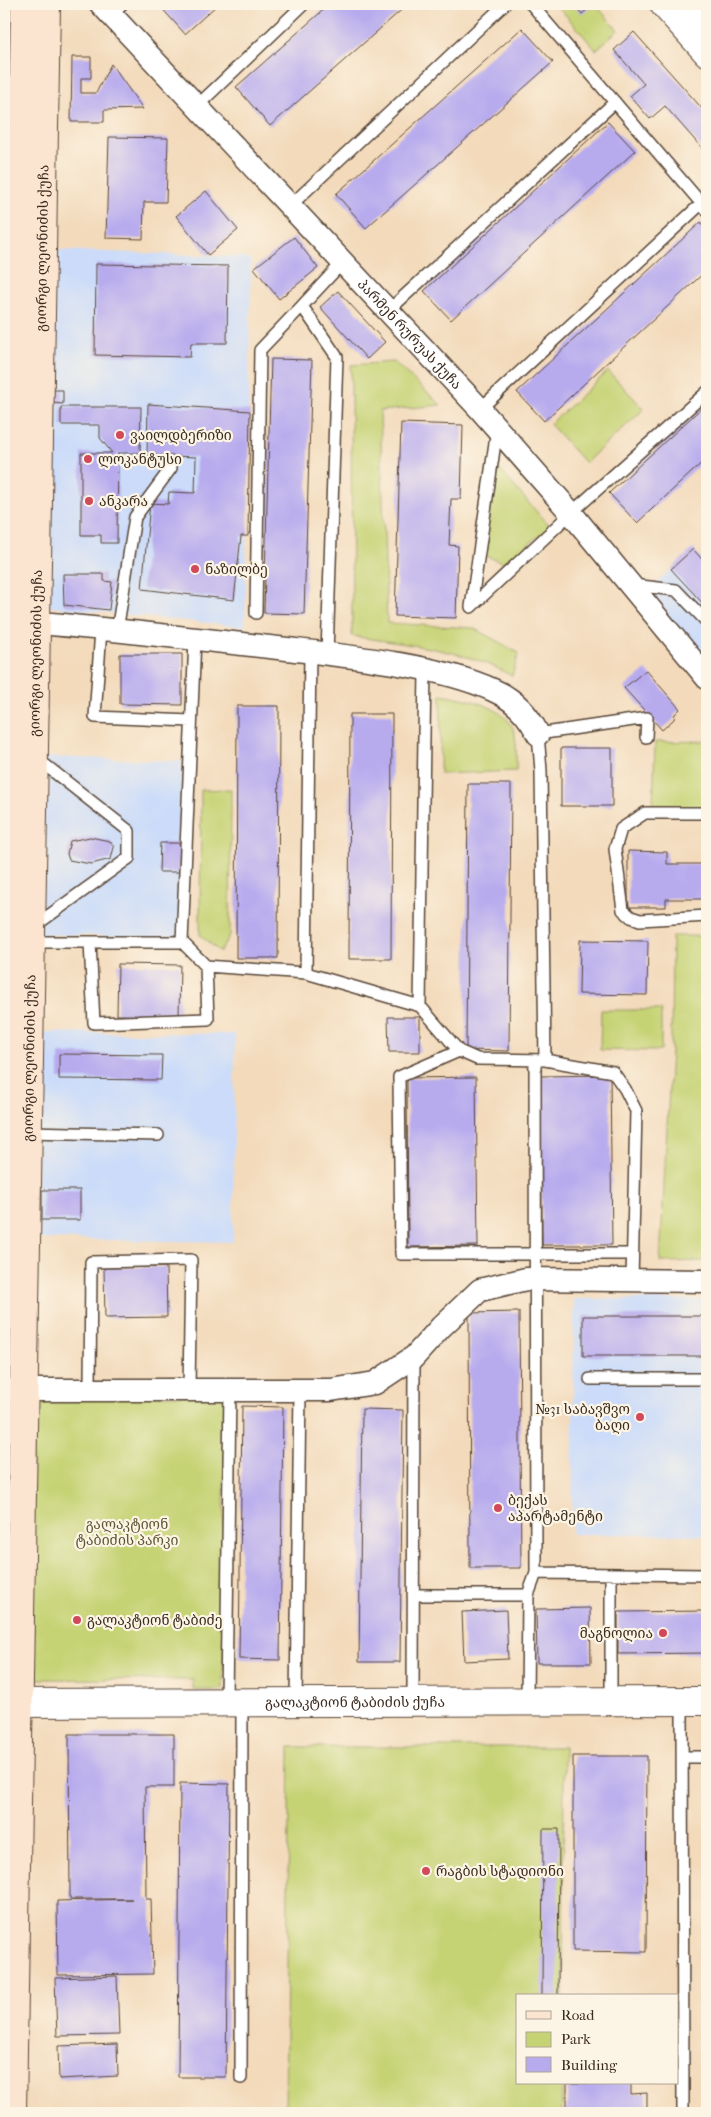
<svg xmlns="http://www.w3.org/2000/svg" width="711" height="2117" font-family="'IM FELL French Canon','Noto Serif Georgian',serif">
	<rect width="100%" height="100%" fill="#fcf5e5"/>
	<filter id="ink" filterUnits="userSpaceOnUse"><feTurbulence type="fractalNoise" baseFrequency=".02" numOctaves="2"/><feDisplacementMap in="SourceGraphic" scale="10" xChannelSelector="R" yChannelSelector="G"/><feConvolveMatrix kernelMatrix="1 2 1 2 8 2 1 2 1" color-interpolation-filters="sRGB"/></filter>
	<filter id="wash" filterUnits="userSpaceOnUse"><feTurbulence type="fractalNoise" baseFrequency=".0096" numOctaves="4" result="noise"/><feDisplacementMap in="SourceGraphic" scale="20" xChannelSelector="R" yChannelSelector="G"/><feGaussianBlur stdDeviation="1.12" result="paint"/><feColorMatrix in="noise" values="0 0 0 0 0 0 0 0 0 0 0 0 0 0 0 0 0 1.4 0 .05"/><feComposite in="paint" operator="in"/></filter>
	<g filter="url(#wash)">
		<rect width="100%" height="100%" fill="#f3dabb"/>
		<path fill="#cbdbf9" d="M55 250 242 257 251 260 245 627 43 606Z
			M693 549 707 565V664L646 593Z
			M41 757 183 761 179 938 36 934Z
			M37 1032 235 1034 233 1242 37 1239Z
			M574 1299 707 1300V1535L572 1534Z"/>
		<path fill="#b7c5de" d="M4 4H11L10 266 4 267Z
			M4 285H11L4 586Z"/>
		<path fill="#c6d375" stroke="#807e4a" d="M556 4H595L618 30 596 50Z
			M394 362 441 405 380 411 387 623 473 628 519 653 512 676C463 648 406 645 352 636L351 365Z
			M608 371 644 409 585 463 550 424Z
			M499 469 550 527 504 563 484 555 495 472Z
			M441 694C465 698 510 706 515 735 517 747 516 759 516 771L440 774Z
			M707 741V808H653L655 742Z
			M231 789 230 935 220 952 200 935 201 790Z
			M672 936H707V1261L660 1262 671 1051Z
			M601 1010H661V1051L600 1050Z
			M225 1395 223 1690H193V1680L37 1679 28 1668 33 1396Z
			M290 1747H564L563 1996H517V2083H562V2113H285Z"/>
		<g id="blocks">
			<path fill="#b7abee" d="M158 4H218L185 34Z
				M330 4H408L270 126 236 87Z
				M573 4H594L582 14Z
				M522 28 553 62 366 228 336 194Z
				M634 32 707 114V154L665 106 650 119 630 96 644 84 614 50Z
				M72 57H91V78H81V93H96L111 64 143 109 104 110V122H71Z
				M608 122 635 151 451 320 424 291Z
				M109 137 168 138 166 202H144L143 239 106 238Z
				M206 191 238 230 208 255 176 216Z
				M701 222 707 229V270L544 421 517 392Z
				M294 237 318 268 279 299 254 268Z
				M96 264 228 266 227 343H191L190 357 95 355Z
				M338 291 385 342 367 359 320 307Z
				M271 359 312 360 304 614 264 613Z
				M54 390H63V404L53 403Z
				M707 403V458L637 523 609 493Z
				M148 404 250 411 248 536H241L234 600 142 589 150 503 168 504 169 492 195 493 196 457 147 455Z
				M61 407H141L140 453H118L117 543H101V535H81V453H112L100 438V425H61Z
				M401 423 463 425 461 499H451L449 545 458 546 456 618 395 616Z
				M693 549 707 565V608L671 569Z
				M63 574H104V581L112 582 109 610 64 605Z
				M120 654H182V705L120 704Z
				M646 670 680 709 675 714 674 719 662 730 624 688Z
				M237 706H279L278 958H236Z
				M350 714H392L391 959H349Z
				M561 748H612V806H561Z
				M468 784H511L509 1051 466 1050Z
				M90 837 110 841 114 847 111 859 91 864 69 860 67 854 70 841Z
				M160 843H181L180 872H159Z
				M628 851 667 852V864H707V899H666V907H628Z
				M580 940 648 941 647 995 579 994Z
				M118 964 180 965 179 1016 117 1015Z
				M388 1017H420V1052H389Z
				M59 1054 162 1055 161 1080 59 1079Z
				M610 1075 612 1245H542L541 1076Z
				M476 1077 478 1246 408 1247 407 1078Z
				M42 1190H80V1220H42Z
				M166 1267 167 1317 105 1318 104 1268Z
				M519 1312 521 1568H470L469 1313Z
				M583 1316H707V1356H583Z
				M242 1406 283 1407 280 1660 239 1659Z
				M362 1409 403 1410 400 1662H359Z
				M590 1608 591 1663H537L536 1609Z
				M506 1610 508 1659 464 1661 462 1612Z
				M707 1611V1653L618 1654V1612Z
				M69 1734H174V1787H145L146 1899H151L153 1974 58 1975 57 1901 132 1899H70Z
				M573 1756H647L646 1952 573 1951Z
				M180 1783 229 1784 226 2077H178Z
				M543 1829H559L558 1996H542Z
				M117 1976 119 2035 57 2036 55 1978Z
				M117 2044 118 2076 59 2079 58 2046Z
				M567 2083H631V2094L647 2093V2113H567Z"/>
		</g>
	</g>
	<g filter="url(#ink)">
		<use href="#blocks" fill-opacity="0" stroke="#574436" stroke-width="1"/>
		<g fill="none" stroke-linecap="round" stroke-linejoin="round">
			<defs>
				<path id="service" d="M531 4 707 210
					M111 14 122 4
					M197 106 304 4
					M290 206 505 4
					M388 311 615 102
					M480 409 701 204
					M497 429 471 607 571 513 707 392
					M632 585 676 590 707 622
					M256 613 260 350 302 306
					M101 629 95 717 191 721
					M117 631 135 517 171 468
					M327 654 337 357 302 306 342 263
					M707 813H645L621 829 615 849 623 910 631 917 640 920 707 916
					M33 927 129 858V831L35 757
					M29 942H182L206 966 306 973 420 1006 459 1051 477 1059 545 1060 613 1072 625 1089 636 1111 632 1280
					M90 942 94 1023 208 1019 206 966
					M182 942 195 639
					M306 973 310 652
					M420 1006 425 670
					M459 1051 399 1077 401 1254H632
					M545 1060 541 771 538 734 647 718 646 737
					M535 1061 536 1573 707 1575
					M28 1132 158 1135
					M590 1379H707
					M90 1390 91 1262 191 1260 189 1390
					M611 1574V1702
					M413 1595H528L527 1702
					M528 1595 536 1573
					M682 1701 683 2113
					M226 1702 230 1389
					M296 1702 300 1389
					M413 1702 414 1357
					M682 1757H707
					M241 2078 242 1702"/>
				<g id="minor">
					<path id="s1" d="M101 4 480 409 571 513 707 678"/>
					<path d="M685 27 707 5"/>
					<path d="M20 621C109 629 198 639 287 649 348 656 438 665 493 690 514 699 528 714 538 734"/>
					<path d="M4 1390H331L375 1383 414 1357 441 1327 480 1290 526 1279 707 1281"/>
				</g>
				<g id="tertiary">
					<path d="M664 4 707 52"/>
					<path id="s2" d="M4 1703 707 1701"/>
				</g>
				<g id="secondary">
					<path d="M4 1316 25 4"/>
					<path id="s3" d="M12 2113 46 4"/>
				</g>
			</defs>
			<use href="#service" stroke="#574436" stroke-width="14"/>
			<use href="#minor" stroke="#574436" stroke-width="25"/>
			<use href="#tertiary" stroke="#574436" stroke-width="30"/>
			<use href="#secondary" stroke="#574436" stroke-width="30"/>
			<use href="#service" stroke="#fff" stroke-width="11"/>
			<use href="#minor" stroke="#fff" stroke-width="22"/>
			<use href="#tertiary" stroke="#fff" stroke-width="28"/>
			<use href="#secondary" stroke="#fce5d0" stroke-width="28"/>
		</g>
	</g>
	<g fill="#d1495b" stroke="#fcf5e5" stroke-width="2">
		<circle cx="120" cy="435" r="5"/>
		<circle cx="88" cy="459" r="5"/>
		<circle cx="89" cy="501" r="5"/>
		<circle cx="195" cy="569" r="5"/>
		<circle cx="640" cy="1417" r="5"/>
		<circle cx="498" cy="1508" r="5"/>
		<circle cx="77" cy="1620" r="5"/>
		<circle cx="663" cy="1633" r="5"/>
		<circle cx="426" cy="1871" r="5"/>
	</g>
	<g text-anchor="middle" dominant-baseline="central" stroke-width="4.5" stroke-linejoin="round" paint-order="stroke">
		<g font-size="14" fill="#3b2a1e" stroke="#fcf5e5">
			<text stroke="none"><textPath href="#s3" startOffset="1865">გიორგი ლეონიძის ქუჩა</textPath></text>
			<text stroke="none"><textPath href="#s1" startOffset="452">პარმენ რურუას ქუჩა</textPath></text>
			<text stroke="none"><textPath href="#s3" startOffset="1460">გიორგი ლეონიძის ქუჩა</textPath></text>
			<text stroke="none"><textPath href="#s3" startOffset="1055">გიორგი ლეონიძის ქუჩა</textPath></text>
			<text stroke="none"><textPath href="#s2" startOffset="351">გალაკტიონ ტაბიძის ქუჩა</textPath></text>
		</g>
		<g font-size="14" fill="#3b2a1e" stroke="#fcf5e5" text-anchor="start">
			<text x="130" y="435">ვაილდბერიზი</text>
			<text x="98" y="459">ლოკანტუსი</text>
			<text x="99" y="501">ანკარა</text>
			<text x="205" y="569">ნაზილბე</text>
			<text x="630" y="1409" text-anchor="end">№31 საბავშვო<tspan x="630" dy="16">ბაღი</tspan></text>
			<text x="508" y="1500">ბექას<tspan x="508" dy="16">აპარტამენტი</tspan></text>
			<text x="87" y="1620">გალაკტიონ ტაბიძე</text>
			<text x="653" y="1633" text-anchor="end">მაგნოლია</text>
			<text x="436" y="1871">რაგბის სტადიონი</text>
		</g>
		<g font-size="14" fill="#5e5434" stroke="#fcf5e5">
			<text x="127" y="1524">გალაკტიონ<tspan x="127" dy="16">ტაბიძის პარკი</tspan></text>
		</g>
	</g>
	<rect width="711" height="2117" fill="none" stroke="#fcf5e5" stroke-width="20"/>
	<rect x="516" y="1994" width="162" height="90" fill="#fcf5e5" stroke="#afa495"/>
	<rect x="526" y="2011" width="25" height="8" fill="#fce5d0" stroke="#afa495"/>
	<text x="561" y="2020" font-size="15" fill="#3b2a1e">Road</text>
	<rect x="526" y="2032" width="25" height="15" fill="#c6d375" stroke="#afa495"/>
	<text x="561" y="2044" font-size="15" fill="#3b2a1e">Park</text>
	<rect x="526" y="2057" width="25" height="15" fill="#b7abee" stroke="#afa495"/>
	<text x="561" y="2070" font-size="15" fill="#3b2a1e">Building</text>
</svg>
